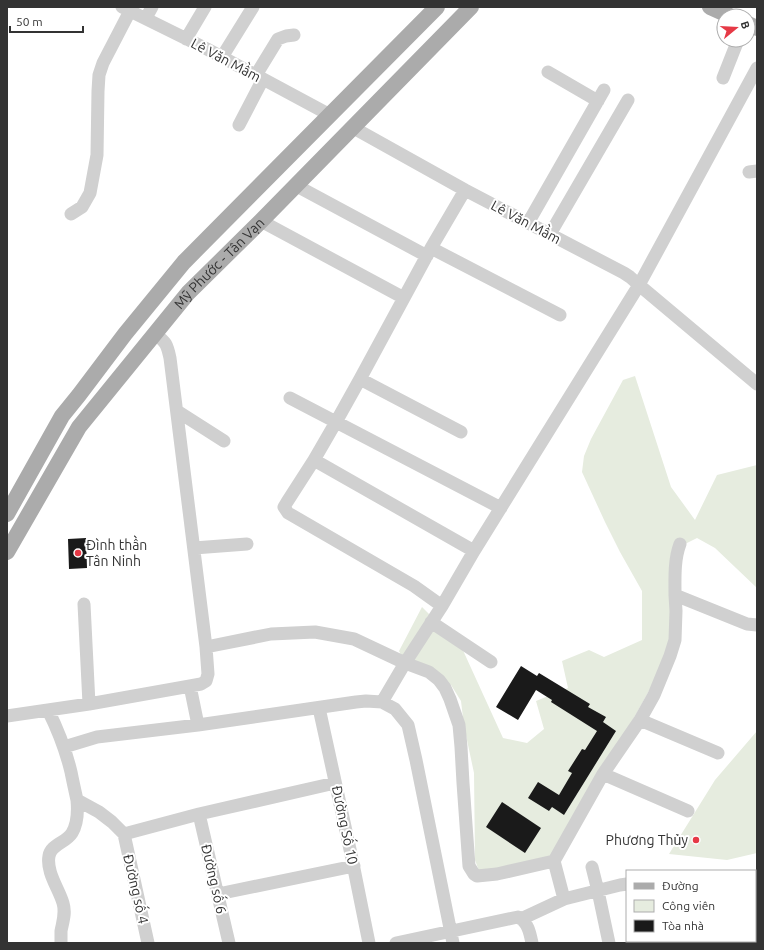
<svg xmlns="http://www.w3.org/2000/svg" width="764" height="950" font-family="Ubuntu,sans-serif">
	<rect width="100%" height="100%" fill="#fff"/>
	<path fill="#e6ecdf" d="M635 376 671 487 695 520 717 475 757 465V588L715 548 697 538 675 549 674 646 554 861 482 879 475 860 474 773 464 726 461 701 451 685 405 663 399 651 422 607 461 646 503 738 527 743 544 729 536 701 568 688 562 661 589 650 604 657 642 640V591L620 552 605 522 582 472 584 456 591 439 623 380Z
		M757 731V853L727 860 669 854 715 780Z"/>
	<path fill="#1a1a1a" d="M86 538 87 568 69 569 68 539Z
		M521 666 537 676 539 673 590 704 588 707 606 717 603 722 616 731 564 815 552 807 549 811 528 798 538 782 559 795 572 773 568 771 582 749 585 750 597 731 551 702 552 700 536 690 518 720 496 707Z
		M502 802 541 828 525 853 486 827Z"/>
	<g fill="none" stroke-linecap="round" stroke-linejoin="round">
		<path stroke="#d0d0d0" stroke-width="13" d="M122 7 207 49 330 115
			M146 18 152 7
			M186 39 205 7
			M222 57 253 7
			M757 68 639 285 757 384
			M548 72 598 101
			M256 75 278 39 286 36 294 35
			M723 78 738 40
			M239 125 263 79
			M352 127 465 190 624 273 630 277 639 285 474 551 442 606 405 663 382 702
			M749 172 757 171
			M295 185 427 256
			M71 214 82 207 90 193 97 155 98 91 99 75 103 63 130 11
			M261 221 404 298
			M528 223 604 90
			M550 234 628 100
			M431 248 560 315
			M360 379 461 432
			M290 398 501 508
			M177 411 224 441
			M314 460 474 551
			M194 548 247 544
			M675 595C675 578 674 560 680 544
			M84 604 89 704
			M442 606 414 586 288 513 284 507 287 502 314 460 336 422 360 379 431 248 465 190
			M431 622 491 662
			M206 647 271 634 315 632 354 639 405 663 429 672 439 680 445 688 450 699 459 725 461 747 463 783 469 866 474 874 477 876 497 874 554 861
			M190 686 198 725
			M319 708 351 854 369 943
			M48 710C58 730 66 751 71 772 73 782 75 791 77 800L99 812 112 822 124 834 199 814 335 783
			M7 716 89 704 190 686 201 684 206 681 208 674 206 647 170 358C167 344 166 342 155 334
			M640 720 718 753
			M64 747 97 737 198 725 356 702 366 701 382 702 395 709 408 725 416 760 453 943
			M603 774 688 811
			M199 814 229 943
			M124 834 148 943
			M592 867 598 891 609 943
			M755 884H757
			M218 894 354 866
			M564 899 554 861 603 774 640 720 654 695 670 656 675 640 676 611 675 595 747 624 757 625
			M521 919 564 899 620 885 627 884
			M700 941V943
			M61 943C61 939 61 935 61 931 63 921 66 913 63 903 59 889 46 872 49 856 51 844 66 843 72 833 78 823 78 811 77 800
			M396 943 518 917C528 922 530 933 532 943"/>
		<g stroke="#ababab" stroke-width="16">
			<path d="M710 7 730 16"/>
			<path d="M748 24 757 28"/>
			<path d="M7 514 62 416 79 395 125 334 184 262 437 7"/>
			<path id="s1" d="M7 552 79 427 188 293 261 221 471 7"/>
		</g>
	</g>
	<g fill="#e63946" stroke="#fff" stroke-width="1.5">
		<circle cx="78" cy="553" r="4"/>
		<circle cx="696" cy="840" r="4"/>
	</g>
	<g text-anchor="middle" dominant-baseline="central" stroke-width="4" stroke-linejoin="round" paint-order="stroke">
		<g font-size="14" fill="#333" stroke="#fff">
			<text transform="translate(226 60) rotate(28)">Lê Văn Mầm</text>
			<text transform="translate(526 222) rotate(28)">Lê Văn Mầm</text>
			<text stroke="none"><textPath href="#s1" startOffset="360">Mỹ Phước - Tân Vạn</textPath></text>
			<text transform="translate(345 825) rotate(78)">Đường Số 10</text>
			<text transform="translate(214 879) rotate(77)">Đường số 6</text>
			<text transform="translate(136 889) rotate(77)">Đường số 4</text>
		</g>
		<g font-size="14" fill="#333" stroke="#fff" text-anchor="start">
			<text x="86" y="545">Đình thần<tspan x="86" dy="16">Tân Ninh</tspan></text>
			<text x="688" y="840" text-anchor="end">Phương Thủy</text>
		</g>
	</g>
	<rect width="764" height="950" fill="none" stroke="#333333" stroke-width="16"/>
	<rect x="626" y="870" width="130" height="72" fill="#ffffff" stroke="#adadad"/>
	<rect x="634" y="883" width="20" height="6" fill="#ababab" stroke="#adadad"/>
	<text x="662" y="890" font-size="12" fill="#333333">Đường</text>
	<rect x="634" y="900" width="20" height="12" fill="#e6ecdf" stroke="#adadad"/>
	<text x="662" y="910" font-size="12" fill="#333333">Công viên</text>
	<rect x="634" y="920" width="20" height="12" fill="#1a1a1a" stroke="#adadad"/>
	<text x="662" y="930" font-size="12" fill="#333333">Tòa nhà</text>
	<g transform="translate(736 28) rotate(72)"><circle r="19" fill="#ffffff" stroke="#adadad"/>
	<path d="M0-3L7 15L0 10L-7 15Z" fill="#e63946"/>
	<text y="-6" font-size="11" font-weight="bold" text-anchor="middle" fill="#333333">B</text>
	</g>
	<path d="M10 26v6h73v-6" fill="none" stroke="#333333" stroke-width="2"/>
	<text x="16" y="26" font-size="12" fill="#333333" stroke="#ffffff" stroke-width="3" paint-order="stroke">50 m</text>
</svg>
